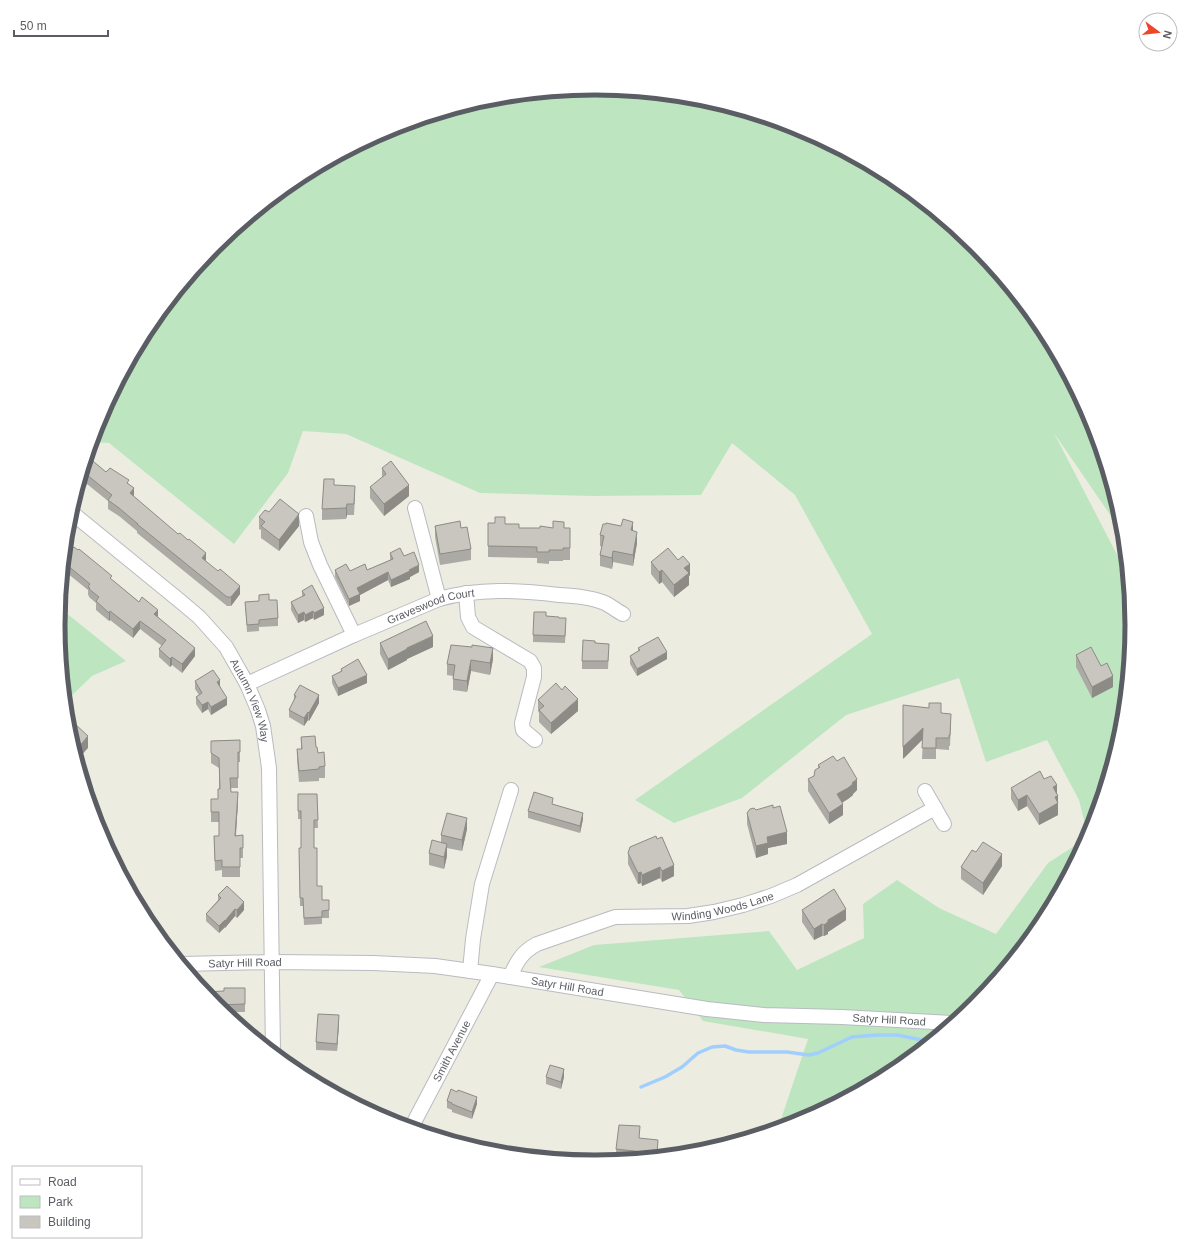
<svg xmlns="http://www.w3.org/2000/svg" width="1190" height="1250" font-family="Arial,sans-serif">
	<rect width="100%" height="100%" fill="#edece1"/>
	<path fill="#bde6c0" d="M595 88 700 98 801 129 894 179 975 245 1014 293 1095 433 1120 515 1113 519 1054 433 1127 574 1132 625 1122 730 1091 831 1088 836 1079 800 1047 740 986 762 959 678 846 715 742 798 674 823 635 800 872 634 795 495 732 443 701 495 592 496 480 493 346 434 303 431 288 473 234 544 109 443 92 442 99 419 149 326 215 245 297 178 390 129 490 98Z
		M60 608 126 661 92 676 66 701 58 625Z
		M1088 837 1041 924 975 1005 893 1072 800 1121 778 1128 808 1039 703 1021 679 990 539 967 594 945 769 931 797 970 864 938 863 904 897 880 939 908 996 934 1048 863Z"/>
	<g fill="none" stroke-linecap="round" stroke-linejoin="round">
		<path stroke="#a0ceff" stroke-width="3.5" d="M641 1087 665 1077 682 1067 698 1053 712 1047 725 1046 736 1050 749 1052H787L809 1055 818 1053 852 1037 877 1035H897L922 1040H932"/>
		<defs>
			<g id="minor">
				<path d="M415 508 439 599"/>
				<path id="s1" d="M71 512 180 601 199 617 226 647 247 684 258 710 263 726 269 768 273 1052"/>
				<path d="M306 516 311 542 320 565 354 635"/>
				<path d="M466 593 468 617 473 627 530 661 534 668V677L522 723 523 730 535 740"/>
				<path id="s2" d="M247 684 354 635 439 599C478 588 519 590 559 595 574 596 590 597 605 603 611 606 617 611 623 614"/>
				<path d="M925 791 944 824"/>
				<path id="s3" d="M182 964 272 962 373 963 435 966 492 974 707 1009 764 1015 842 1017 952 1023"/>
				<path d="M470 971 473 939 482 884 511 790"/>
				<path id="s4" d="M510 977C517 961 522 952 537 944L615 917 688 916 714 912 743 905 771 896 797 885 935 808"/>
				<path id="s5" d="M411 1128 492 974"/>
			</g>
		</defs>
		<use href="#minor" stroke="#b9bbc1" stroke-width="16"/>
		<use href="#minor" stroke="#fff" stroke-width="14"/>
	</g>
	<path fill="#acaaa4" d="M90 450 89 458 106 472 129 484 134 497 206 562 240 594 231 606H227L137 533V531L119 516 108 509V501L87 484 82 489 79 486Z
		M382 468 409 496 384 516 370 498V487L382 478Z
		M334 485 355 498 354 515H347L346 519 322 520V509Z
		M269 512 299 526 279 551 261 538V530L259 529V517Z
		M505 524 519 528H570V560H563V561H549V564L537 563V558L488 557V546Z
		M435 526 461 528 471 549V560L440 565 435 537Z
		M633 531 637 543 633 566 613 562 612 569 600 566V555L602 547 600 546V535Z
		M66 543 158 617 195 656 182 673 172 665 170 667 159 657V649L162 646 140 629 133 638 110 620 109 621 96 610V603L89 597V596L88 595V590L67 573V571L64 568Z
		M390 553 404 556 419 572 410 577V579L391 587 388 580 360 595V601L349 606 335 577V570L350 571 367 570 390 560Z
		M678 560 690 575 689 576V585L674 597 662 582 659 584 651 574V562Z
		M302 591 324 615 314 620 313 618 305 622 304 620 298 623 291 610V602L302 597Z
		M259 595 269 600 278 618V626L259 627V631L247 632 245 602 259 601Z
		M546 616 559 618 566 626 565 643 533 642V635Z
		M380 643 433 647 407 659V660L388 670 380 654Z
		M595 643 609 651 608 669H582V661Z
		M451 645 493 659 490 675 471 671 467 692 453 690V676L447 675V664Z
		M638 648 667 659 637 676 630 664V656L638 651Z
		M1076 655 1101 666 1113 687 1092 698 1076 667Z
		M341 669 367 683 338 696 332 683V676L341 671Z
		M195 681 220 686 227 705 211 715 208 709 202 713 196 704V697L199 695 195 689Z
		M562 690 578 711 551 734 539 722V713L538 711V700Z
		M294 695 319 703 309 721 308 720 304 726 289 717V710L294 701Z
		M941 713 951 725 950 746H949V750L936 749V759H922L923 739 903 759Z
		M301 737 316 747 318 753 325 766V778H319V781L299 782 297 760V749H301Z
		M240 740V762H238V788H231V792L238 802 236 836 243 835V858H240V877H222V870L215 871 214 836H219V822H211V799H218L219 789V768L211 763V741Z
		M818 765 857 790 853 794V795L848 799 842 802 843 815 829 824 808 791V779L814 776 818 768Z
		M1044 779 1057 793 1058 796V815L1039 825 1027 806 1018 811 1011 799V788Z
		M298 794H317L318 828H314V848L317 886 322 900H329V918H322V924L304 925 303 906H300L299 848H301V819H298Z
		M553 804 583 819 580 833 528 818V811Z
		M773 808 787 844 768 848V854L756 858 747 824V813L756 810Z
		M467 829 462 851 447 848V856L444 869 429 865V853L441 843V835Z
		M657 839 674 876 662 882 660 878 642 886 641 883 638 884 628 864V853Z
		M976 852 1002 866 983 895 961 879V867Z
		M218 895 244 910 237 918 235 916 225 928V927L219 933 206 921V914L218 900Z
		M802 910 846 920 828 932V934L824 936H822L814 940 802 922Z
		M245 988V1012H225L215 1005 224 991Z
		M339 1023 337 1051 316 1050V1042Z
		M546 1077H564L561 1089 546 1084Z
		M447 1101 477 1104 472 1119 452 1112V1110L447 1108Z
		M640 1138 658 1152V1156L616 1160V1149Z"/>
	<path fill="#8c8b86" d="M90 450V458L86 463Z
		M87 475V484L82 489V481Z
		M409 485V496L384 516V504Z
		M134 488V497L130 493Z
		M347 504V515L346 519V508Z
		M299 514V526L279 551V540Z
		M633 522V533L631 530Z
		M637 532V543L633 566V555Z
		M613 551V562L612 569V558Z
		M206 553V562L202 558Z
		M690 564V575L689 576V585L674 597V585L684 568Z
		M419 565V572L410 577V579L391 587V580L409 570Z
		M662 570V582L659 584V572Z
		M388 572V580L360 595V601L349 606V599L357 588Z
		M240 586V594L231 606V597Z
		M324 608V615L314 620V613Z
		M158 610V618L154 614Z
		M110 611V620L109 621V613Z
		M313 611V618L305 622V615Z
		M304 612V620L298 623V615Z
		M140 621V629L133 638V629Z
		M433 636V647L407 659V660L388 670V659L407 648Z
		M195 648V656L182 673V664Z
		M493 648V659L490 675V663Z
		M667 652V659L637 676V669Z
		M172 657V665L170 667V659Z
		M471 660V671L467 692V681Z
		M367 675V683L338 696V688Z
		M1113 676V687L1092 698V687Z
		M220 680V687L217 682Z
		M319 695V703L309 721V713Z
		M227 698V705L211 715V707Z
		M578 699V711L551 734V723Z
		M208 702V709L202 713V705Z
		M308 712V720L304 726V718Z
		M923 728V739L903 759V747Z
		M88 736V748L79 758 78 763 76 754 77 749Z
		M857 779V790L853 794V795L848 799 837 806V794Z
		M1057 785V796L1053 787Z
		M238 792V802L235 846V836Z
		M1027 795V806L1018 811V800Z
		M1058 796V815L1039 825V814L1055 797Z
		M843 804V815L829 824V813Z
		M583 813V819L580 833V826Z
		M467 818V829L462 851V840Z
		M787 832V844L768 848V854L756 858V846L767 837Z
		M447 844V856L444 869V857Z
		M1002 854V866L983 895V883Z
		M674 865V876L662 882V871Z
		M660 867V878L642 886V875Z
		M641 872V883L638 884V873Z
		M244 902V910L237 918V910Z
		M235 909V916L225 928V921Z
		M846 909V920L828 932V934L824 936V925L828 920Z
		M225 920V927L219 933V926Z
		M822 924V936L814 940V929Z
		M339 1015V1023L337 1051V1044Z
		M564 1069V1077L561 1089V1082Z
		M477 1097V1104L472 1119V1112Z
		M658 1140V1156H657Z"/>
	<path fill="#c8c6bf" stroke="#8c8b86" d="M88 457 106 472 110 468 129 480 127 483 134 488 130 493 178 534 180 533 188 540 189 539 206 553 202 558 218 571 220 569 240 586 231 597H227L137 524H138L119 508 108 500 112 495 87 475 82 481 81 480Z
		M391 461 409 485 384 504 370 487 386 474 382 468Z
		M324 479H334V485L355 486 354 504H347L346 508 322 509Z
		M280 499 299 514 279 540 261 526 265 522 259 517 265 510 269 512Z
		M495 517H505V524H519V528H540V526L553 528V521L564 522V528H570V548H563V550H549V552H537V547L488 546V523H495Z
		M623 519 633 522 631 530 637 532 633 555 613 551 612 558 600 555 604 536 600 535 603 524H606V523L621 526Z
		M460 521 461 528 467 527 471 549 440 554 435 526Z
		M66 543 72 548 74 547 78 550 79 549 112 576 110 578 139 602 142 597 158 610 154 614 195 648 182 664 172 657 170 659 159 649 166 640 140 621 133 629 110 611 109 613 96 601 99 597 89 589 90 588 88 587 90 584 67 565 68 564 64 560Z
		M400 548 404 556 414 552 419 565 409 570 410 571 391 580 388 572 357 588 360 594 349 599 335 570 346 564 350 571 365 564 367 570 393 559 390 553Z
		M668 548 678 560 683 556 690 564 684 568 689 573 674 585 662 570 659 572 651 562Z
		M312 585 324 608 314 613 313 611 305 615 304 612 298 615 291 602 305 595 302 591Z
		M269 594V600H277L278 618 259 620V624L247 625 245 602 259 601V595Z
		M534 612H546V616L559 617V618H566L565 636 533 635Z
		M426 621 433 636 407 648V649L388 659 380 643Z
		M658 637 667 652 637 669 630 656 640 650 638 648Z
		M583 640 595 641V643L609 644 608 661H582Z
		M451 645 472 647V645L493 648 490 663 471 660 467 681 453 679 455 665 447 664Z
		M1091 647 1101 666 1107 663 1113 676 1092 687 1076 655Z
		M358 659 367 675 338 688 332 676 342 671 341 669Z
		M213 670 220 680 217 682 227 698 211 707 208 702 202 705 196 697 202 693 195 681Z
		M556 683 562 690 565 686 578 699 551 723 539 710 544 706 538 700Z
		M300 685 319 695 309 713 308 712 304 718 289 710 296 696 294 695Z
		M929 703H941V713L951 714 950 735H949V738H936V748H922L923 728 903 747V705L929 708Z
		M75 724 88 736 77 749 79 751 76 754 68 728 70 730Z
		M315 736 316 747H317L318 753 324 752 325 766 319 767V769L299 771 297 749H302L301 737Z
		M240 740V752H238V778H230L231 792H238L235 836 243 835V848H240V867H222V860L215 861 214 836H219V812H211V799H218V789H220L219 758 211 753V741Z
		M833 756 837 761 844 757 857 779 852 783 853 784 848 788 837 794 843 804 829 813 808 779 814 776 815 770 820 767 818 765Z
		M1040 771 1044 779 1051 776 1057 785 1053 787 1058 796 1055 797 1058 803 1039 814 1027 795 1018 800 1011 788Z
		M534 792 553 798 552 804 583 813 580 826 528 811Z
		M298 794H317L318 820H314V848H317V886H322V900H329V910L322 911V917L304 918 303 898H300L299 848H301V811H298Z
		M773 805V808L780 806 787 832 767 837 768 843 756 846 747 813 750 809 754 808 756 810Z
		M447 813 467 818 462 840 441 835Z
		M656 836 657 839 662 837 674 865 662 871 660 867 642 875 641 872 638 873 628 853 630 847Z
		M432 840 447 844 444 857 429 853Z
		M983 842 1002 854 983 883 961 867 972 850 976 852Z
		M227 886 244 902 237 910 235 909 225 921V920L219 926 206 914 221 898 218 895Z
		M834 889 846 909 828 920V922L824 925 822 924 814 929 802 910Z
		M224 988H245V1004L216 1005 205 992 224 991Z
		M318 1014 339 1015 337 1044 316 1042Z
		M550 1065 564 1069 561 1082 546 1077Z
		M451 1089 457 1092 458 1090 477 1097 472 1112 452 1104V1103L447 1101Z
		M619 1125 640 1126 639 1138 658 1140 657 1154 643 1153V1152L616 1149Z"/>
	<g text-anchor="middle" dominant-baseline="central" stroke-width="3" stroke-linejoin="round" paint-order="stroke">
		<g font-size="11" fill="#5a5d63" stroke="#fff">
			<text stroke="none"><textPath href="#s2" startOffset="200">Graveswood Court</textPath></text>
			<text stroke="none"><textPath href="#s1" startOffset="265">Autumn View Way</textPath></text>
			<text stroke="none"><textPath href="#s4" startOffset="235">Winding Woods Lane</textPath></text>
			<text stroke="none"><textPath href="#s3" startOffset="63">Satyr Hill Road</textPath></text>
			<text stroke="none"><textPath href="#s3" startOffset="387">Satyr Hill Road</textPath></text>
			<text stroke="none"><textPath href="#s3" startOffset="711">Satyr Hill Road</textPath></text>
			<text stroke="none"><textPath href="#s5" startOffset="87">Smith Avenue</textPath></text>
		</g>
	</g>
	<path d="M0 0H1190V1250H0ZM65 625a530 530 0 1 1 1060 0a530 530 0 1 1-1060 0Z" fill="#fff" fill-rule="evenodd"/>
	<path fill="none" stroke="#5a5d63" stroke-width="5" d="M65 625a530 530 0 1 1 1060 0a530 530 0 1 1-1060 0Z"/>
	<rect x="12" y="1166" width="130" height="72" fill="#ffffff" stroke="#bdbec1"/>
	<rect x="20" y="1179" width="20" height="6" fill="#ffffff" stroke="#bdbec1"/>
	<text x="48" y="1186" font-size="12" fill="#5a5d63">Road</text>
	<rect x="20" y="1196" width="20" height="12" fill="#bde6c0" stroke="#bdbec1"/>
	<text x="48" y="1206" font-size="12" fill="#5a5d63">Park</text>
	<rect x="20" y="1216" width="20" height="12" fill="#c8c6bf" stroke="#bdbec1"/>
	<text x="48" y="1226" font-size="12" fill="#5a5d63">Building</text>
	<g transform="translate(1158 32) rotate(105)"><circle r="19" fill="#ffffff" stroke="#bdbec1"/>
	<path d="M0-3L7 15L0 10L-7 15Z" fill="#ed4628"/>
	<text y="-6" font-size="11" font-weight="bold" text-anchor="middle" fill="#5a5d63">N</text>
	</g>
	<path d="M14 30v6h94v-6" fill="none" stroke="#5a5d63" stroke-width="2"/>
	<text x="20" y="30" font-size="12" fill="#5a5d63" stroke="#ffffff" stroke-width="3" paint-order="stroke">50 m</text>
</svg>
